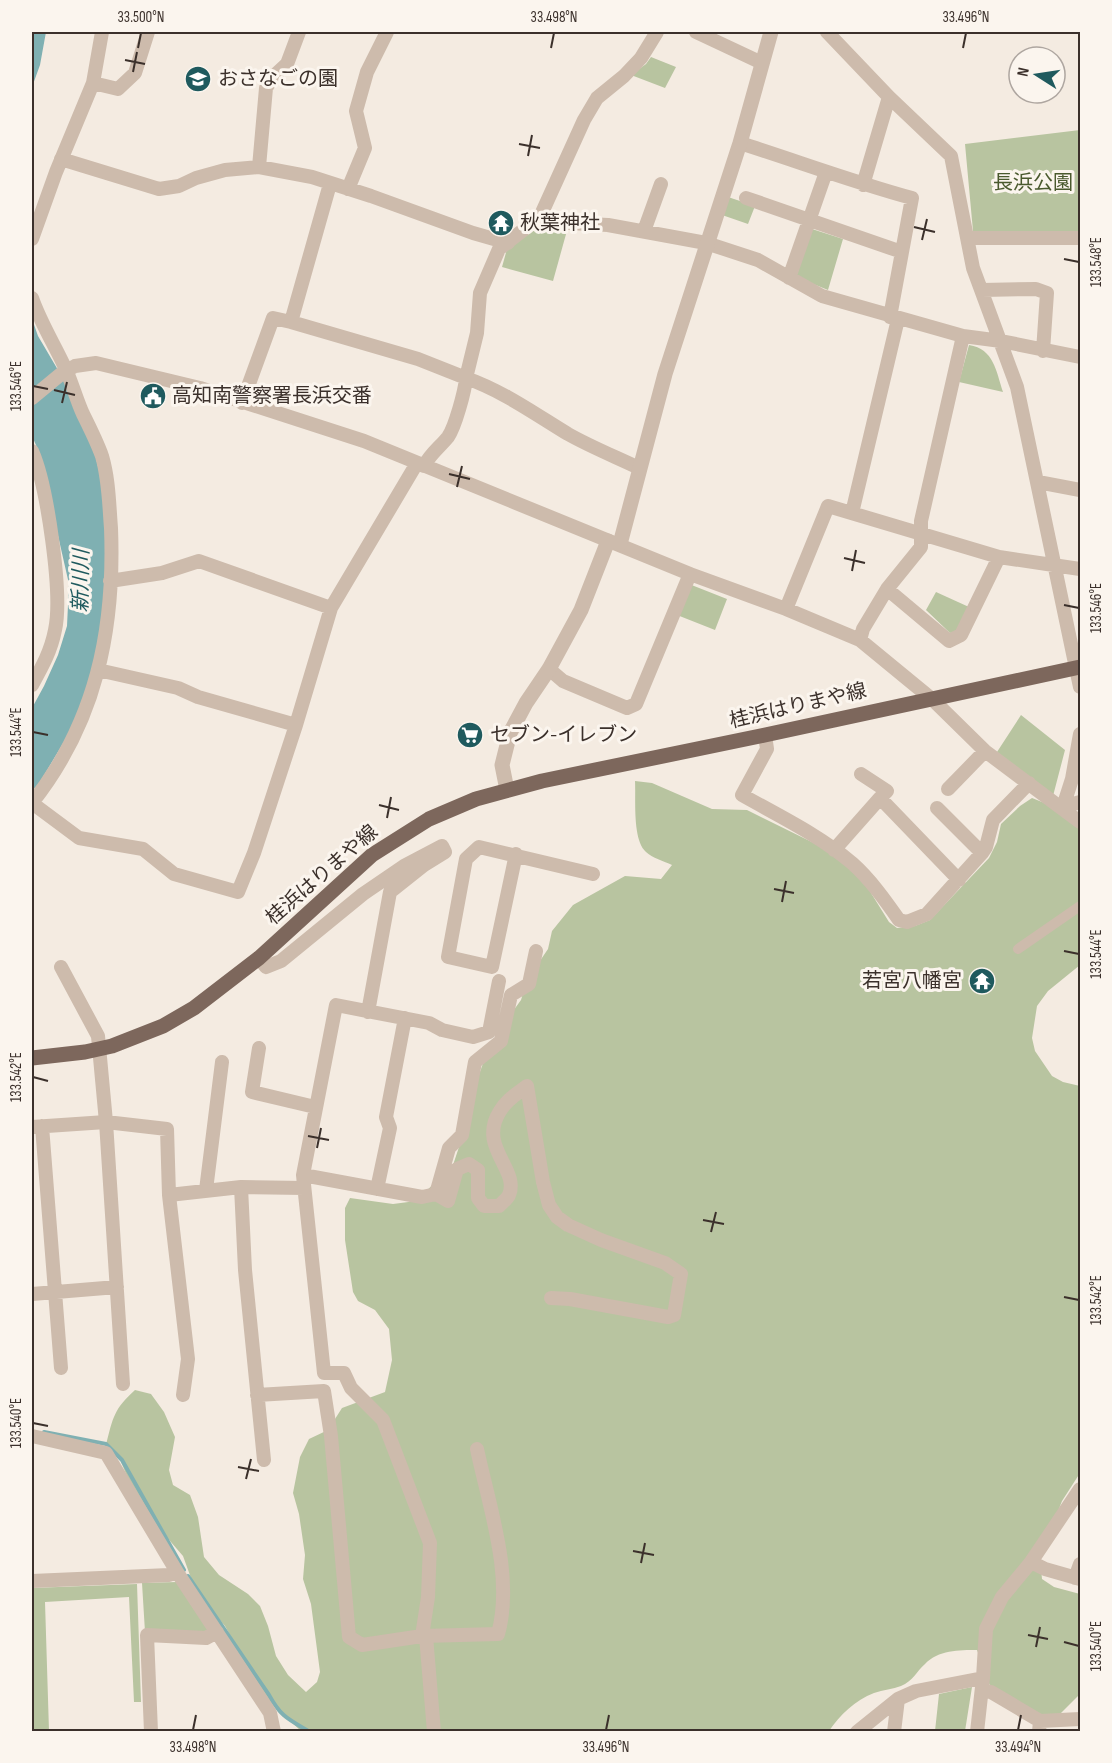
<svg xmlns="http://www.w3.org/2000/svg" width="1112" height="1763" font-family="'Sofia Sans Condensed','Noto Sans JP',sans-serif">
	<rect width="100%" height="100%" fill="#f4ebe1"/>
	<path fill="#b8c4a0" d="M651 57 676 67 665 88 631 75 646 64Z
		M1080 130V231H973L965 144Z
		M728 197 755 206 748 224 722 215Z
		M540 223 568 227 553 281 502 267 507 249Z
		M812 229 843 239 828 290 796 277Z
		M969 345C994 349 996 371 1003 392L959 382Z
		M689 584 727 599 715 630 677 615Z
		M936 592 969 607 958 631 950 633 926 610Z
		M1021 715 1065 750 1053 796 997 752Z
		M635 781 652 783 712 809 747 810 828 850 866 881 871 893 889 922 897 928 915 926 930 920 989 858 997 842 1001 824 1020 806 1032 798 1047 804 1080 829V965L1048 991 1037 1006 1032 1038 1035 1051 1052 1076 1063 1082 1080 1086V1473L1062 1501 1040 1557 1042 1579 1054 1587 1080 1594V1694L1058 1716H1043L990 1686 977 1650C959 1650 938 1650 925 1664 916 1672 913 1681 901 1686 893 1689 883 1690 874 1693 855 1700 840 1715 829 1731H301L265 1698 225 1626 207 1605 191 1578 183 1556 139 1505 119 1457 106 1445C113 1417 114 1409 135 1390L151 1394 164 1412 175 1437 169 1470 173 1485 190 1495 198 1517 204 1557 219 1575 248 1594 260 1606 268 1626 276 1656 288 1675 306 1692 317 1682 320 1672 311 1604 303 1579 305 1555 299 1514 293 1493 300 1457 309 1439 328 1430 342 1408 385 1392 392 1360 389 1329 375 1310 358 1301 353 1292 345 1240V1208L350 1198 393 1204 416 1201 453 1165 462 1138 469 1103 487 1052 505 1022 521 1000 527 980 548 949 552 931 573 905 625 876 661 879 672 865C664 861 652 858 646 852 632 840 636 798 635 781Z
		M177 1582 208 1630 200 1634 145 1632 142 1583Z
		M137 1584 141 1702H134L129 1597 45 1602 49 1731H32V1588Z
		M972 1687 965 1731H935L939 1694Z"/>
	<path fill="#7fb0b2" d="M32 32H46L40 65 32 87Z
		M32 319 38 336 68 387 96 458 104 492 106 557 102 641 74 725 37 787 32 789V708L44 686 58 655 67 626 69 584 39 452 32 436Z"/>
	<g fill="none" stroke-linecap="round" stroke-linejoin="round">
		<path stroke="#7fb0b2" stroke-width="4" d="M44 1432 106 1444 122 1460 184 1570
			M188 1576 269 1695C281 1717 288 1719 310 1732"/>
		<path stroke="#cdbbac" stroke-width="10" d="M1018 949 1080 906"/>
		<path stroke="#cdbbac" stroke-width="14" d="M696 32 762 63
			M827 32 889 97 951 156 973 268 1017 387 1080 687
			M93 83 118 89 135 73 148 32
			M740 143C797 161 853 182 912 198L890 317
			M61 159 159 189 179 186 196 178 225 170 259 167 312 177 371 196 473 233 508 243
			M259 167 266 88 273 77 287 64 299 32
			M863 185 889 97
			M348 189 365 148 356 111 367 72 387 32
			M746 198 902 252
			M540 217 550 222 608 225 706 243 758 260 822 296 963 336 1001 341 1080 357
			M644 231 661 184
			M967 238H1080
			M32 239 56 172 93 83 102 32
			M789 278 826 172
			M982 290 1036 289 1047 293 1043 351
			M32 298C41 324 56 347 67 372 73 386 77 401 83 414 90 428 97 442 102 456 109 480 109 504 111 528 115 630 96 722 32 803
			M291 322 418 359 466 378C465 391 455 427 448 437 440 447 430 454 424 466
			M32 398 61 374 75 366 96 363 200 388 364 441 690 574 786 609 860 640 933 700 985 751 1080 822
			M242 403 273 318 291 322 330 184
			M32 451C47 485 63 594 55 630 51 651 42 667 32 685
			M639 468C616 457 591 447 568 434 535 414 503 391 466 378L477 333 480 293 499 249 540 217 584 120 597 98 624 76 641 58 657 32
			M1038 482 1080 490
			M852 513 898 319
			M110 581 162 573 199 561 331 608
			M887 589 949 641 961 635 999 557
			M786 609 828 506 999 557 1080 569
			M860 640 863 629 887 589 921 547V521L963 336
			M549 669 563 681 627 708 636 704 690 574
			M98 670 178 688 198 697 296 725
			M765 735 767 749 742 795C779 816 819 835 852 863 870 879 885 900 899 920L907 922 927 914 982 853 986 847 993 820 1029 783
			M861 774 887 791 880 798
			M948 789 985 751
			M32 803 79 838 143 849 174 874 238 892 254 853 296 725 331 608 417 463
			M1063 807 1072 779 1080 734
			M1063 807 1080 802
			M937 808 982 853
			M834 850 880 798 959 880
			M516 854 492 967 448 957 466 859 479 847 593 874
			M259 958 266 967 281 961 363 894 404 866 442 846 445 852 424 865 390 892 368 1012
			M61 967 98 1036 106 1122 123 1384
			M259 1048 252 1092 315 1107
			M42 1126 61 1368
			M32 1127 106 1122 167 1129 169 1195 188 1359 183 1395
			M303 1175 422 1197 436 1194 448 1201 457 1169 469 1164 478 1170V1198L484 1206H499C502 1203 507 1199 509 1195 520 1169 477 1147 500 1111 507 1099 517 1094 527 1086L543 1182 549 1205 557 1217 568 1225 601 1240 665 1263 681 1274 674 1315 668 1317 570 1299 551 1298
			M241 1187 245 1270 264 1460
			M377 1189 390 1128 386 1117 405 1018
			M206 1190 222 1062
			M436 1194 449 1148 462 1135 475 1062 501 1041 511 995 529 984 536 951
			M169 1195 241 1187 304 1188
			M32 1294 117 1287
			M257 1395 324 1391 331 1436 349 1637 362 1645 422 1636 498 1634C514 1577 489 1506 477 1449
			M32 1436 106 1453 177 1572 270 1713 274 1732
			M1031 1562 1045 1569 1080 1579
			M1075 1578 1080 1564
			M32 1581 169 1575 177 1572
			M422 1636 428 1597 430 1543 383 1420 351 1388 344 1373H324L303 1175 336 1005 429 1023 442 1030 473 1037 489 1032 499 981
			M426 1636 434 1732
			M982 1690 991 1692 1040 1721 1039 1732
			M1040 1721 1080 1719
			M151 1732 147 1635 206 1638 217 1632
			M857 1732 898 1699 916 1691 983 1678
			M894 1732 898 1699
			M977 1732 983 1678 986 1629 1002 1597 1031 1562 1080 1489"/>
		<path stroke="#cdbbac" stroke-width="15" d="M620 544 665 374 740 143 771 32
			M507 790 502 765 510 733 526 703 549 669 581 610 608 541"/>
		<path stroke="#7d675c" stroke-width="15" d="M32 1058 85 1052 112 1046 163 1026 194 1008 259 958 372 855 429 819 476 799 542 781 765 735 1080 667"/>
	</g>
	<path fill="none" stroke="#3b302b" stroke-width="2" d="M138 48 141 33M551 48 554 33M963 48 966 33M125 60 145 64M133 72 137 52M519 144 540 148M528 156 532 135M914 227 935 232M922 240 927 219M1064 259 1079 262M33 386 48 389M54 390 75 395M62 403 67 382M449 474 470 479M457 487 462 466M844 558 865 563M852 571 856 550M1064 605 1079 608M33 732 48 735M379 805 399 810M387 818 391 797M774 889 794 893M782 902 786 881M1064 951 1079 954M33 1077 48 1081M308 1136 329 1140M317 1148 321 1128M703 1220 724 1224M711 1232 716 1212M1064 1297 1079 1300M33 1423 48 1426M238 1467 259 1471M246 1479 251 1459M633 1551 654 1555M641 1563 645 1543M1028 1635 1048 1639M1064 1642 1079 1646M1036 1647 1040 1627M193 1730 196 1715M606 1730 609 1715M1018 1730 1021 1715"/>
	<defs>
		<symbol id="school-disc" viewBox="-11 -11 22 22"><circle r="9.5" fill="#1f5a5e" stroke="#fbf5ee"/><path d="M0-5L7-2L0 1L-7-2ZM-4 1L0 2.5L4 1V4Q0 6-4 4Z" fill="#fff"/></symbol>
		<symbol id="temple-disc" viewBox="-11 -11 22 22"><circle r="9.5" fill="#1f5a5e" stroke="#fbf5ee"/><path d="M0-6L5-2H3V0L6.5 2.5H4V6H1.5V3h-3V6H-4V2.5H-6.5L-3 0V-2H-5Z" fill="#fff"/></symbol>
		<symbol id="civic-disc" viewBox="-11 -11 22 22"><circle r="9.5" fill="#1f5a5e" stroke="#fbf5ee"/><path d="M-.6-6.5H3V-4.5H.6V-3L4-1V1h2V6H-6V1h2V-1L-.6-3ZM-1.2 2.5V6h2.4V2.5Z" fill="#fff"/></symbol>
		<symbol id="supermarket-disc" viewBox="-11 -11 22 22"><circle r="9.5" fill="#1f5a5e" stroke="#fbf5ee"/><path d="M-6-5.5h2.5l.6 2H6L4.5 2H-2.5L-4.4-4H-6ZM-1.5 3.2a1.3 1.3 0 1 0 .1 0ZM3 3.2a1.3 1.3 0 1 0 .1 0Z" fill="#fff"/></symbol>
	</defs>
	<g fill-rule="evenodd">
		<use href="#school-disc" x="183" y="64" width="30" height="30"/>
		<use href="#temple-disc" x="486" y="208" width="30" height="30"/>
		<use href="#civic-disc" x="138" y="381" width="30" height="30"/>
		<use href="#supermarket-disc" x="455" y="720" width="30" height="30"/>
		<use href="#temple-disc" x="967" y="966" width="30" height="30"/>
	</g>
	<g text-anchor="middle" dominant-baseline="central" stroke-width="6" stroke-linejoin="round" paint-order="stroke">
		<g font-size="20" fill="#3b302b" stroke="#fbf5ee" text-anchor="start">
			<text x="218" y="79">おさなごの園</text>
			<text x="520" y="223">秋葉神社</text>
			<text x="172" y="396">高知南警察署長浜交番</text>
			<text x="490" y="735">セブン-イレブン</text>
			<text x="962" y="981" text-anchor="end">若宮八幡宮</text>
		</g>
		<g font-size="20" fill="#4a5a2e" stroke="#fbf5ee">
			<text x="1033" y="183">長浜公園</text>
		</g>
		<g font-size="20" fill="#3b302b" stroke="#fbf5ee">
			<text transform="translate(798 706) rotate(-13)">桂浜はりまや線</text>
			<text transform="translate(322 875) rotate(-41)">桂浜はりまや線</text>
		</g>
		<g font-size="21" font-style="italic" fill="#1f5a5e" stroke="#fbf5ee">
			<text transform="translate(81 581) rotate(-89)">新川川</text>
		</g>
	</g>
	<rect width="1112" height="1763" fill="none" stroke="#fbf5ee" stroke-width="66"/>
	<g transform="translate(1037 75) rotate(282)"><circle r="28" fill="#fbf5ee" stroke="#aea6a0" stroke-width="1.5"/>
	<path d="M0-4.5L10 22L0 15L-10 22Z" fill="#1f5a5e"/>
	<text y="-9" font-size="16" font-weight="bold" text-anchor="middle" fill="#3b302b">N</text>
	</g>
	<rect x="33" y="33" width="1046" height="1697" fill="none" stroke="#3b302b" stroke-width="2"/>
	<g font-size="15" text-anchor="middle" fill="#3b302b">
		<text x="141" y="22">33.500°N</text>
		<text x="554" y="22">33.498°N</text>
		<text x="966" y="22">33.496°N</text>
		<text transform="translate(1096 262) rotate(-90)" y="5">133.548°E</text>
		<text transform="translate(16 386) rotate(-90)" y="5">133.546°E</text>
		<text transform="translate(1096 608) rotate(-90)" y="5">133.546°E</text>
		<text transform="translate(16 732) rotate(-90)" y="5">133.544°E</text>
		<text transform="translate(1096 954) rotate(-90)" y="5">133.544°E</text>
		<text transform="translate(16 1077) rotate(-90)" y="5">133.542°E</text>
		<text transform="translate(1096 1300) rotate(-90)" y="5">133.542°E</text>
		<text transform="translate(16 1423) rotate(-90)" y="5">133.540°E</text>
		<text transform="translate(1096 1646) rotate(-90)" y="5">133.540°E</text>
		<text x="193" y="1752">33.498°N</text>
		<text x="606" y="1752">33.496°N</text>
		<text x="1018" y="1752">33.494°N</text>
	</g>
</svg>
